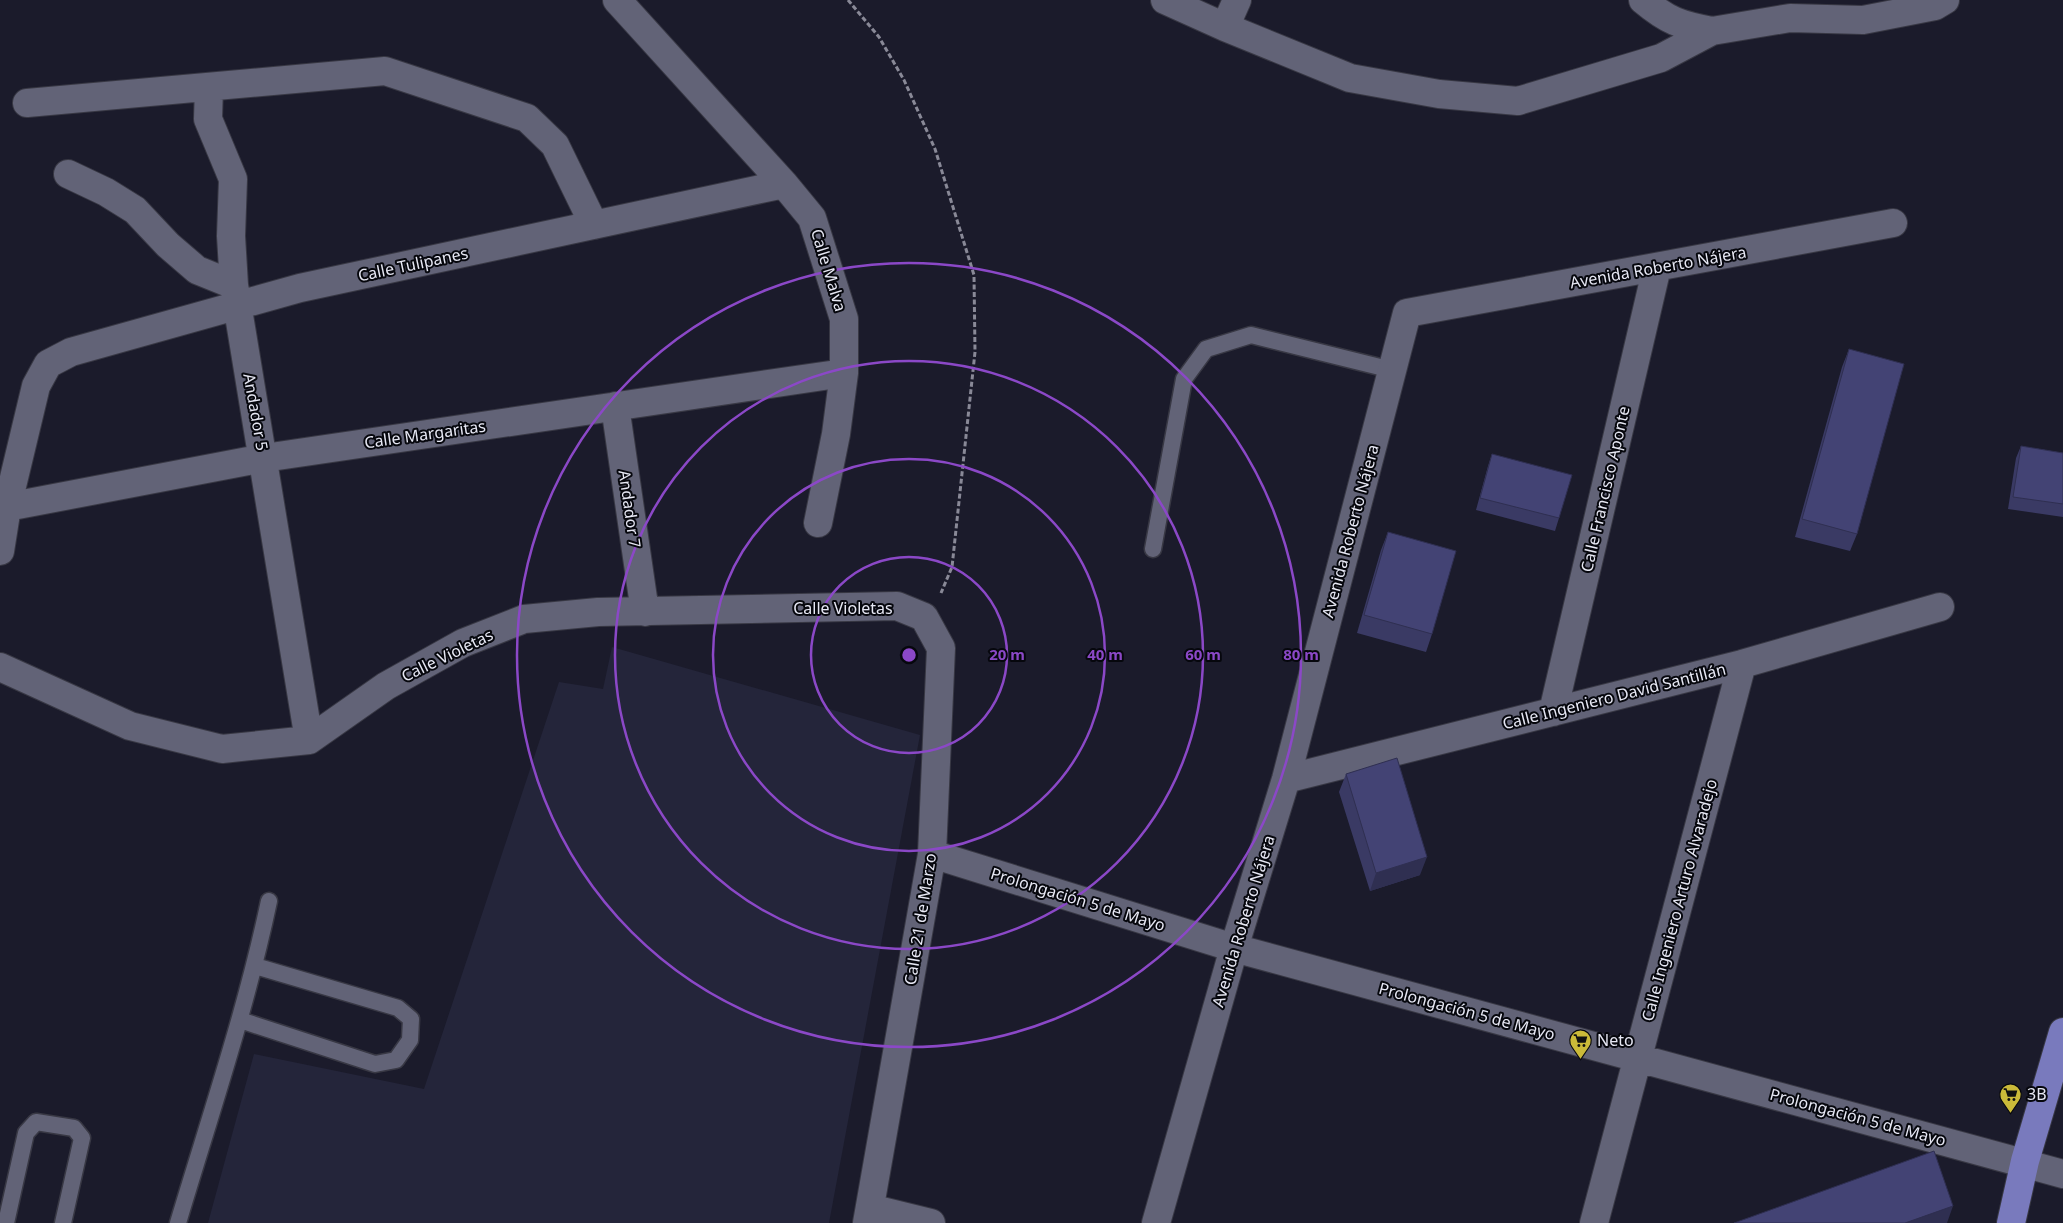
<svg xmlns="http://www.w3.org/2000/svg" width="2063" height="1223" font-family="'Noto Sans',sans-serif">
	<rect width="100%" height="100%" fill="#1b1b2b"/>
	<path fill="#24253a" d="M612 647 920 735 829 1223H208L254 1054 424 1089 559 682 603 689Z"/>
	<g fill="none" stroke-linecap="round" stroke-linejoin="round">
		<defs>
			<path id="lane" d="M1153 549 1184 379 1206 349 1251 335 1392 370
				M240 1020 375 1064 396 1060 410 1040 411 1019 398 1008 255 966
				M6 1223 26 1133 36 1122 74 1128 82 1138 63 1223
				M178 1223C210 1116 246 1010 269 901"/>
			<path id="street" d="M617 0 784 184 812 218 844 319V373L836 434 818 523
				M1165 0 1225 27 1350 78 1439 94 1518 101 1661 58 1712 31 1790 18 1863 20 1935 6 1945 0
				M1643 0C1668 21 1680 25 1712 31
				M1225 27 1237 0
				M209 87 208 119 233 179 231 236 234 285 309 740
				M27 103 385 71 527 118 555 145 594 225
				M68 174 106 192 135 210 168 245 197 270 234 285
				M615 406 645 612
				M7 507 264 458 844 373
				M0 551 7 507 36 386 48 364 71 352 300 288 784 184
				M0 667 130 726 222 749 309 740 386 686 463 643 524 619 598 612 897 606 924 617 941 648 932 854 867 1223
				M1553 712 1657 267
				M1286 779 1742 664 1940 607
				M932 854 1234 948 2063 1174
				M870 1208 931 1223
				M1156 1223 1234 948 1286 779 1407 313 1893 223
				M1594 1223 1742 664"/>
			<path id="primary" d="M2011 1223 2025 1161 2063 1032"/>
		</defs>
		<use href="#lane" stroke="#383844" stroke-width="19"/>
		<use href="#street" stroke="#383844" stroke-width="30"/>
		<use href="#primary" stroke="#383844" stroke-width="30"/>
		<path stroke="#898997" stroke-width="3" stroke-dasharray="5 2.5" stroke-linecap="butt" d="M848 0 879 37 904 80 935 149 974 275 975 352 952 567 941 593"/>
		<use href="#lane" stroke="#626377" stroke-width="16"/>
		<use href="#street" stroke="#626377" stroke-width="28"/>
		<use href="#primary" stroke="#797abd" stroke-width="28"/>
	</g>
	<path fill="#3a3a64" d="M1849 349 1857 534 1850 551 1795 537 1842 367Z
		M2021 446 2063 453V517L2008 509 2016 458Z
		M1492 454 1559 518 1555 531 1476 510 1488 466Z
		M1388 532 1432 634 1426 652 1357 633 1381 550Z
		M1346 774 1420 875 1370 891 1339 792Z"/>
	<path fill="#2f2f51" d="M1427 857 1420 875 1370 891 1376 873Z
		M1953 1206 1947 1223H1905Z"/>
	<path fill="#434374" stroke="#2f2f51" d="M1849 349 1904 364 1857 534 1802 519Z
		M2021 446 2063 453V504L2013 497Z
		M1492 454 1572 475 1559 518 1480 498Z
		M1388 532 1456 551 1432 634 1364 615Z
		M1397 758 1427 857 1376 873 1346 774Z
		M1934 1151 1953 1206 1905 1223H1734Z"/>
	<g fill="none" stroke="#8b48c7" stroke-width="2.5">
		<circle cx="909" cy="655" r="98"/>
		<circle cx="909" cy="655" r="196"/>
		<circle cx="909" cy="655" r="294"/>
		<circle cx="909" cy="655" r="392"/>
	</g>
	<defs>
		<symbol id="supermarket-pin" viewBox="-11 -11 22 30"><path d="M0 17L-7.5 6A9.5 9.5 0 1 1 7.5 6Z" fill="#cbba39" stroke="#06070d"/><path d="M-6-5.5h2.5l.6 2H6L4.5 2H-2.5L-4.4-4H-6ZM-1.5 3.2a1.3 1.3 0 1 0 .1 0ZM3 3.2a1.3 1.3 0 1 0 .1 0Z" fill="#111"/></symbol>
	</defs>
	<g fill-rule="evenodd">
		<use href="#supermarket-pin" x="1568" y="1028" width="25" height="34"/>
		<use href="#supermarket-pin" x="1998" y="1082" width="25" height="34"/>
	</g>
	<g text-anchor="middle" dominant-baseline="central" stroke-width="4" stroke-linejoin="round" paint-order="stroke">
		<g font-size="16" fill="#e7e8f4" stroke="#06070d">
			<text transform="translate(413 264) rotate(-12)">Calle Tulipanes</text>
			<text transform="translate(1658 267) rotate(-10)">Avenida Roberto Nájera</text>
			<text transform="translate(829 270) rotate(73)">Calle Malva</text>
			<text transform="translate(256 412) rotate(80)">Andador 5</text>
			<text transform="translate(425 434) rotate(-8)">Calle Margaritas</text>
			<text transform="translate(1605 489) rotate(-77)">Calle Francisco Aponte</text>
			<text transform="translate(630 509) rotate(82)">Andador 7</text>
			<text transform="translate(1350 531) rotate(-75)">Avenida Roberto Nájera</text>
			<text x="843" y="608">Calle Violetas</text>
			<text transform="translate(447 655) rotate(-26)">Calle Violetas</text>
			<text transform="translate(1614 696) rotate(-14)">Calle Ingeniero David Santillán</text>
			<text transform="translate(1078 899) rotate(17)">Prolongación 5 de Mayo</text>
			<text transform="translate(1679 900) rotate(-75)">Calle Ingeniero Arturo Alvaradejo</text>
			<text transform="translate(920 919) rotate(-81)">Calle 21 de Marzo</text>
			<text transform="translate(1243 921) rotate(-73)">Avenida Roberto Nájera</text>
			<text transform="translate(1467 1011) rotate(15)">Prolongación 5 de Mayo</text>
			<text transform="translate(1858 1117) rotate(15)">Prolongación 5 de Mayo</text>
		</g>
		<g font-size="16" fill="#e7e8f4" stroke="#06070d" text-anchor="start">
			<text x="1597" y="1040">Neto</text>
			<text x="2027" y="1094">3B</text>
		</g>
	</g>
	<circle cx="909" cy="655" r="8" fill="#8b48c7" stroke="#06070d" stroke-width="2.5"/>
	<g font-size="15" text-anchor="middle" font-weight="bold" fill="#8b48c7" stroke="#06070d" stroke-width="4" stroke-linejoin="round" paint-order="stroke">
		<text x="1007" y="660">20 m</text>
		<text x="1105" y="660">40 m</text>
		<text x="1203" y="660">60 m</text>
		<text x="1301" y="660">80 m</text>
	</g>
</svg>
